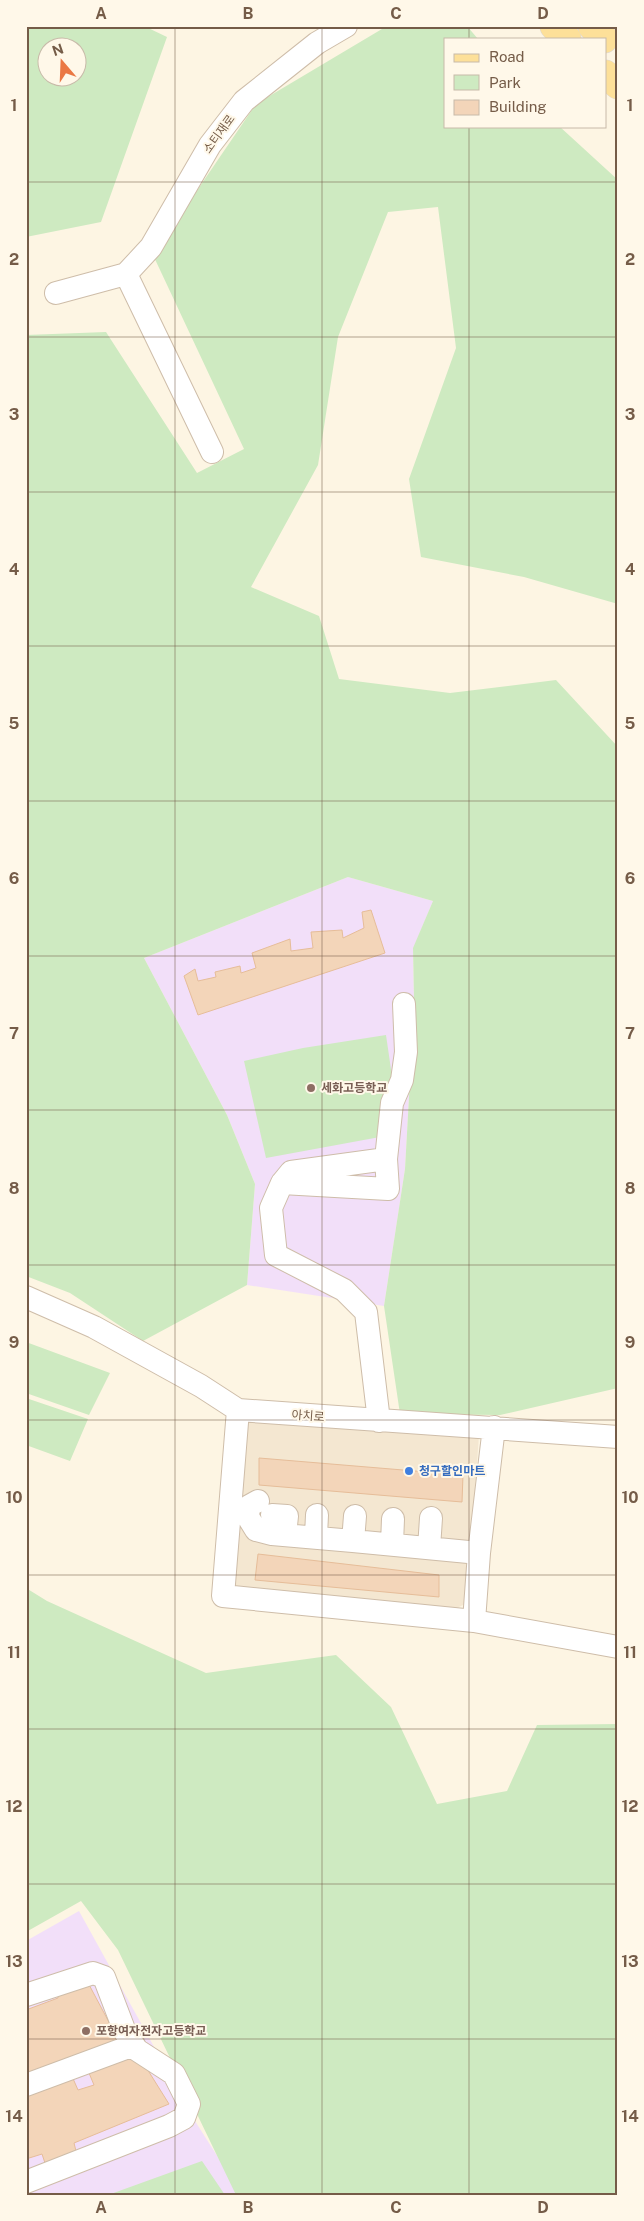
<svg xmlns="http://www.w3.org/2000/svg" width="644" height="2221" font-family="'Public Sans','Noto Sans KR',sans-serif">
	<rect width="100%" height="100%" fill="#fdf5e3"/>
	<path fill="#f4e7d1" d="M238 1410 479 1435 467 1603 449 1612 223 1596Z"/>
	<path fill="#f2dff9" d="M348 877 433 901 413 949 415 1049 411 1061 405 1169 384 1306 247 1285 255 1184 227 1115 144 958Z
		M79 1911 195 2121 242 2195H26V1941Z"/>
	<path fill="#ceeac1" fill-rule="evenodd" d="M26 26H144L167 37 101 222 26 237ZM48 48H78V78H48Z
		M387 26H467L478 39H445V126H559L618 180V604L524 577 421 557 409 479 456 348 438 207 388 212 338 337 318 465 251 587 319 616 339 679 450 693 556 680 618 747V1388L500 1415 400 1414 384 1306 405 1169 411 1061 415 1049 413 948 433 901 348 877 144 958 227 1115 255 1184 247 1285 143 1341 70 1293 26 1276V335L106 332 197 473 244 449 153 255 256 104Z
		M386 1035 393 1083 384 1091 380 1137 266 1158 244 1061 303 1048Z
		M26 1342 110 1373 89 1415 26 1393Z
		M26 1398 88 1419 70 1461 26 1445Z
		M26 1588 47 1601 206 1673 336 1655 391 1707 437 1804 507 1791 537 1725 618 1724V2195H236L118 1950 81 1901 26 1932Z
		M202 2161 225 2195H108Z"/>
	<path fill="#f3d5b9" stroke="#e6bd99" d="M371 910 385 953 198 1015 184 976 195 969 198 981 216 977 215 972 240 966 241 973 256 968 252 953 290 939 291 951 313 948 311 932 342 930 343 938 364 928 362 912Z
		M259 1458 463 1475 462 1502 259 1485Z
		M258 1554 439 1575V1597L255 1580Z
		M86 1979 119 2041 26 2079V2010L58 1998 57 1989Z
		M134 2048 169 2104 74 2143 77 2155 46 2166 42 2154 26 2159V2088L71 2074 78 2090 94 2085 89 2073Z"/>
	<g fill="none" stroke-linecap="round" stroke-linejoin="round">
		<defs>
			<path id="minor" d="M56 293 126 274
				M212 452 126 274 151 247 210 145 244 101 317 43 346 26
				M386 1159 392 1103 402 1080 406 1052 404 1004
				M282 1183 291 1172 386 1159 388 1189 282 1183 271 1208 276 1255 344 1290 366 1312 379 1421
				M26 1297 94 1327 201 1386 238 1410 618 1437
				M238 1410 223 1596 474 1621
				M494 1427 479 1553 474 1621 618 1647
				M258 1501 249 1506 248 1517 256 1530 272 1534 353 1541
				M272 1515 287 1516 285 1535
				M355 1516 353 1541 479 1553
				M316 1536 317 1515
				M392 1544 393 1519
				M429 1548 431 1518
				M26 1995 93 1973 104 1977 125 2032 137 2050 174 2074 189 2104 184 2118 169 2126 26 2182
				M26 2085 134 2045"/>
			<path id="major" d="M554 26 567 39
				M592 26 604 39
				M605 74 618 85"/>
		</defs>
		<use href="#minor" stroke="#cebda9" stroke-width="24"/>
		<use href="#major" stroke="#ded8d3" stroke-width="29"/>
		<use href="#minor" stroke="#fff" stroke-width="22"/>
		<use href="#major" stroke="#fde099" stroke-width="28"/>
	</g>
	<path fill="none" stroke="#755c48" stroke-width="1" stroke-opacity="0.55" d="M175 26V2195M322 26V2195M469 26V39M469 126V2195M26 182H618M26 337H618M26 492H618M26 646H618M26 801H618M26 956H618M26 1110H618M26 1265H618M26 1420H618M26 1575H618M26 1729H618M26 1884H618M26 2039H618"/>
	<g fill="#8d6e63" stroke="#fff8e9" stroke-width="2">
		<circle cx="311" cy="1088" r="5"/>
		<circle cx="86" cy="2031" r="5"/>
	</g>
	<circle fill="#3f7fe0" stroke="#fff8e9" stroke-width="2" cx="409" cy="1471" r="5"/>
	<g text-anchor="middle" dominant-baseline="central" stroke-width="4" stroke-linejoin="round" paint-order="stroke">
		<g font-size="12" fill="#755c48" stroke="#fff8e9">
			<text transform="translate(219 134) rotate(-54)">소티재로</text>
			<text transform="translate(308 1416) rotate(4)">아치로</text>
		</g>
		<g font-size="12" font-weight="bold" fill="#785e54" stroke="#fff8e9" text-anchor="start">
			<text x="321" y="1088">세화고등학교</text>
			<text x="96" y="2031">포항여자전자고등학교</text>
		</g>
		<g font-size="12" font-weight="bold" fill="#366cbe" stroke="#fff8e9" text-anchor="start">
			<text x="419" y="1471">청구할인마트</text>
		</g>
	</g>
	<rect width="644" height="2221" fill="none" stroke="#fff8e9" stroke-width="55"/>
	<rect x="444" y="38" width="162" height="90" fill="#fff8e9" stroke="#c8baa9"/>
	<rect x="454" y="54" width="25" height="8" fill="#fde099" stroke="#c8baa9"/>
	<text x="489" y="62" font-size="15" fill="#755c48">Road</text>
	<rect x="454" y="75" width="25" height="15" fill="#ceeac1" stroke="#c8baa9"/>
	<text x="489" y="88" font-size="15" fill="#755c48">Park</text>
	<rect x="454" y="100" width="25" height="15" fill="#f3d5b9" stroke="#c8baa9"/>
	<text x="489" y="112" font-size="15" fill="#755c48">Building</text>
	<g transform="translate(62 62) rotate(341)"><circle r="24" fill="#fff8e9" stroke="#c8baa9"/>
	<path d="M0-4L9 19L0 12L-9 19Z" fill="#ea7844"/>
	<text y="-8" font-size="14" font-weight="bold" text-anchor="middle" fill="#755c48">N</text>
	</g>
	<rect x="28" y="28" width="588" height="2166" fill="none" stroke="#755c48" stroke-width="2"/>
	<g font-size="16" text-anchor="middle" font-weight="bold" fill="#755c48">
		<text x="101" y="19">A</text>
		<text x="248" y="19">B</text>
		<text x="396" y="19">C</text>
		<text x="543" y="19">D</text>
		<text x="14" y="111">1</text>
		<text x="630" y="111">1</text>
		<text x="14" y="265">2</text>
		<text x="630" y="265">2</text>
		<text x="14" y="420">3</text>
		<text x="630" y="420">3</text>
		<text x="14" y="575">4</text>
		<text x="630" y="575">4</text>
		<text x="14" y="729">5</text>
		<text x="630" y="729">5</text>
		<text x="14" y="884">6</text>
		<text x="630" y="884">6</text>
		<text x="14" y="1039">7</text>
		<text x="630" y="1039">7</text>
		<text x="14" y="1194">8</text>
		<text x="630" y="1194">8</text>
		<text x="14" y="1348">9</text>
		<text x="630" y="1348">9</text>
		<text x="14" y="1503">10</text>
		<text x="630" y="1503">10</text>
		<text x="14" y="1658">11</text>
		<text x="630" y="1658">11</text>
		<text x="14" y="1812">12</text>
		<text x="630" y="1812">12</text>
		<text x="14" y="1967">13</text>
		<text x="630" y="1967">13</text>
		<text x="14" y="2122">14</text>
		<text x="630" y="2122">14</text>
		<text x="101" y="2213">A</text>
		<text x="248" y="2213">B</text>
		<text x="396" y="2213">C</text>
		<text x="543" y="2213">D</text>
	</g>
</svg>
